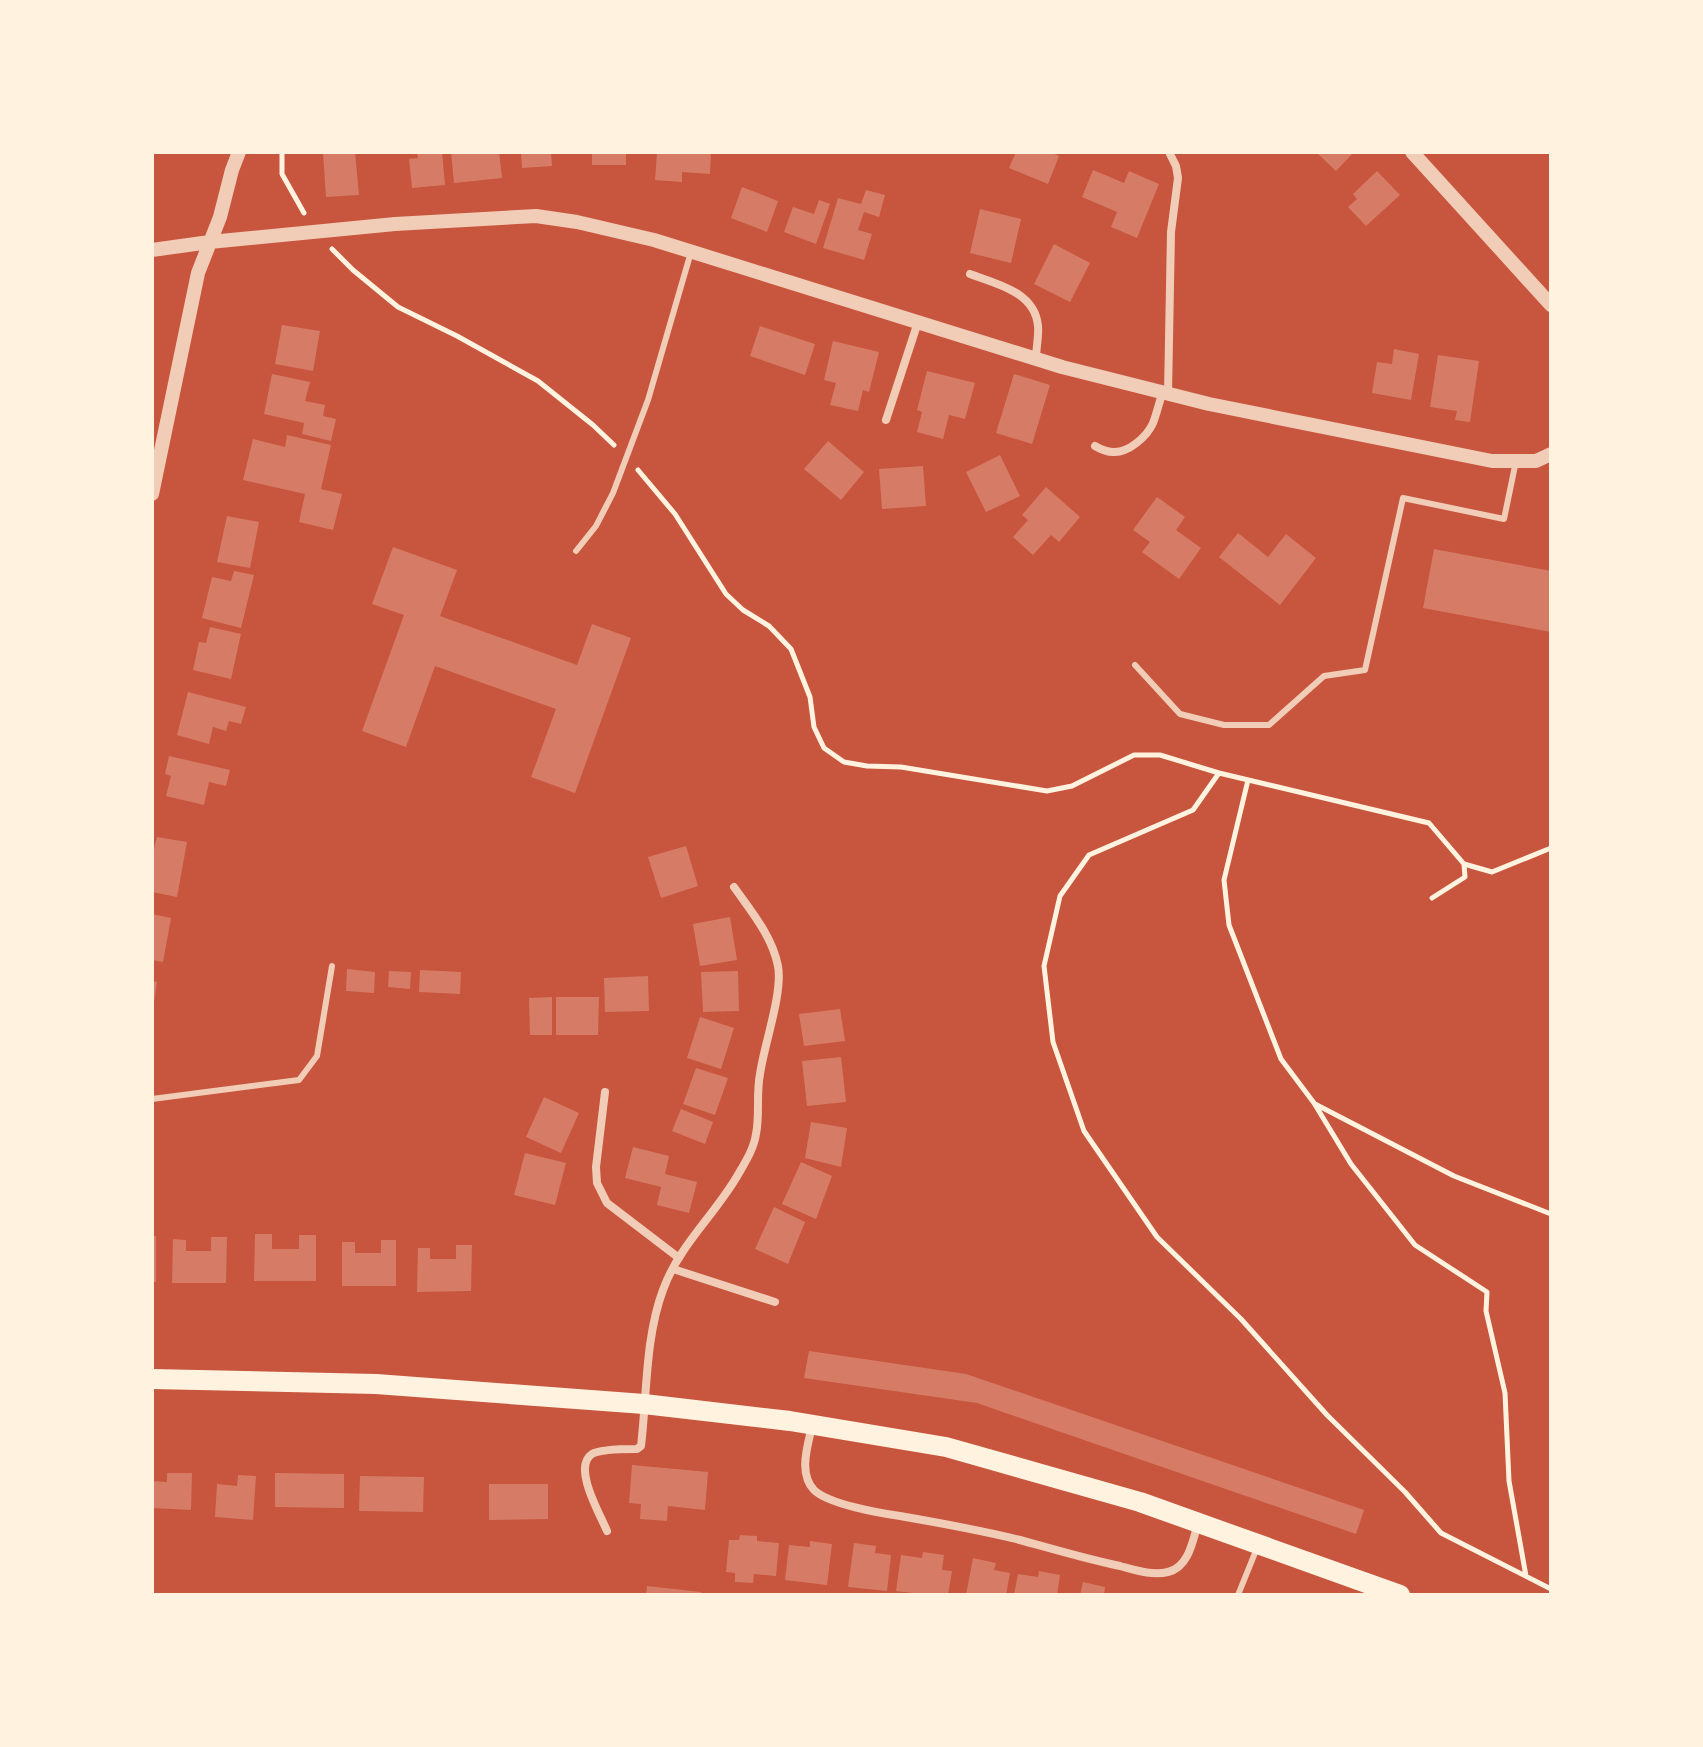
<svg xmlns="http://www.w3.org/2000/svg" width="1703" height="1747" font-family="'Sofia Sans Condensed',sans-serif">
	<rect width="100%" height="100%" fill="#c8553d"/>
	<path fill="#d67c66" d="M337 152H355L359 195 326 197 323 153Z
		M417 152H442L445 185 412 188 409 159 418 158Z
		M451 152H499L502 178 454 183Z
		M521 152H551L552 166 522 168Z
		M592 152H626V165H592Z
		M657 152H711L710 174 682 172V182L655 180Z
		M1016 152H1050L1059 156 1048 184 1009 168Z
		M1316 152H1354L1336 171Z
		M1093 170 1124 183 1129 171 1159 184 1137 238 1111 227 1117 212 1082 197Z
		M1377 171 1400 195 1366 226 1348 207 1357 199 1353 194Z
		M742 187 778 201 767 232 731 218Z
		M866 190 885 195 879 217 864 212 858 230 872 234 864 260 823 248 838 198 861 204Z
		M819 200 830 204 816 244 784 232 793 207 814 214Z
		M980 209 1021 219 1011 263 970 253Z
		M1054 244 1090 263 1070 302 1034 284Z
		M282 325 320 331 313 371 275 364Z
		M760 326 815 344 805 375 750 356Z
		M833 341 879 352 869 392 863 390 858 411 830 405 836 383 824 380Z
		M1394 349 1419 354 1411 400 1372 393 1377 362 1392 364Z
		M1438 355 1479 361 1470 422 1455 420 1457 411 1430 407Z
		M927 371 975 383 965 419 949 415 943 439 917 432 922 412 917 410Z
		M272 374 310 382 305 401 325 405 323 416 336 419 331 441 302 434 304 423 264 414Z
		M1014 374 1050 385 1032 444 996 433Z
		M287 435 331 445 321 489 342 494 333 530 299 522 305 494 243 480 253 439 285 447Z
		M828 441 864 472 841 500 804 469Z
		M1000 455 1020 496 986 512 966 472Z
		M923 466 926 506 882 509 879 469Z
		M1046 487 1080 517 1059 542 1051 535 1033 555 1013 537 1028 520 1022 515Z
		M1157 497 1185 517 1176 530 1201 548 1179 579 1142 552 1150 542 1133 530Z
		M227 516 259 522 250 568 217 562Z
		M1238 533 1268 557 1286 534 1316 558 1280 605 1219 557Z
		M393 547 457 570 440 616 577 665 592 624 631 638 575 793 531 777 556 709 435 666 406 747 362 731 404 615 372 604Z
		M1434 549 1551 571V632L1423 608Z
		M234 571 254 575 241 628 202 618 212 577 231 581Z
		M210 627 241 634 231 679 193 670 199 642 206 643Z
		M188 692 246 707 241 724 229 721 226 731 213 727 209 744 177 735Z
		M169 756 230 770 226 786 209 782 204 805 166 796 171 776 165 774Z
		M157 837 187 842 177 897 152 892V856Z
		M686 846 698 886 661 898 648 857Z
		M152 914 171 918 163 962 152 960Z
		M730 917 737 960 700 966 693 924Z
		M347 969 375 972 374 993 346 991Z
		M420 970 461 972 460 994 419 992Z
		M389 971 411 972 410 989 388 987Z
		M738 971 739 1011 703 1012 701 972Z
		M648 976 649 1011 605 1012 604 978Z
		M152 981 157 982 154 1002 152 1001Z
		M552 997V1035H530L529 998Z
		M556 997H599L598 1035H556Z
		M840 1009 845 1041 804 1046 799 1014Z
		M700 1017 734 1028 721 1069 687 1058Z
		M841 1057 846 1102 807 1106 802 1061Z
		M696 1068 728 1078 715 1115 683 1104Z
		M544 1097 579 1113 561 1153 526 1137Z
		M681 1109 713 1122 705 1144 672 1131Z
		M811 1122 847 1128 841 1167 805 1158Z
		M633 1147 669 1156 665 1174 697 1182 689 1213 657 1205 661 1187 625 1178Z
		M525 1153 566 1163 555 1205 514 1195Z
		M801 1162 832 1176 816 1219 782 1204Z
		M774 1207 805 1222 788 1264 755 1249Z
		M255 1234H272V1249H299V1235H316V1281H254Z
		M152 1236H156V1282H152Z
		M211 1237H227L226 1283H172L173 1239 186 1240V1251H211Z
		M381 1240H396V1286H342V1242H355V1253H381Z
		M456 1245H472L471 1291 417 1292 418 1248H430V1259H456Z
		M809 1351 966 1374 1364 1510 1356 1534 977 1403 804 1378Z
		M632 1465 708 1472 705 1510 668 1506 667 1521 640 1519 641 1504 629 1503Z
		M167 1473H192L191 1510 152 1508V1481L167 1482Z
		M275 1473 344 1474V1508L275 1507Z
		M238 1475 256 1476 253 1520 215 1517 217 1484 237 1486Z
		M360 1476 424 1477 423 1512 359 1511Z
		M489 1484H548V1519L489 1520Z
		M740 1535 757 1536V1541L779 1543 776 1576 754 1574 753 1583 735 1582V1573L726 1572 729 1540H739Z
		M810 1541 832 1544 827 1585 785 1580 789 1545 810 1547Z
		M854 1543 876 1546 875 1553 891 1555 887 1591 848 1587Z
		M923 1552 944 1555 942 1570 952 1571 948 1595H930L896 1591 901 1555 922 1558Z
		M973 1558 996 1563 994 1570 1010 1573 1006 1595H966Z
		M1039 1571 1060 1575 1057 1595H1014L1018 1574 1038 1577Z
		M1083 1582 1105 1587 1104 1595H1080Z
		M647 1586 701 1592 700 1595H646Z"/>
	<g fill="none" stroke-linecap="round" stroke-linejoin="round">
		<path stroke="#fff3e0" stroke-width="5" d="M282 152V174L304 213
			M332 249 353 270 398 307 457 336 538 381 593 425 614 445
			M638 470 675 514 726 594 743 610 769 626 791 649 810 697 814 727 824 748 844 762 867 766 901 767 1047 791 1072 786 1134 755H1160L1219 773
			M1248 780 1224 880 1229 925 1281 1059 1314 1103 1351 1164 1415 1245 1487 1292 1486 1311 1505 1393 1509 1481 1526 1576
			M1551 848 1492 872 1464 864 1429 823 1219 773 1193 810 1089 855 1060 896 1044 966 1053 1042 1084 1131 1157 1237 1241 1319 1327 1415 1405 1492 1441 1533 1551 1589
			M1432 898 1465 877 1464 864
			M1315 1104 1454 1176 1551 1214"/>
		<path stroke="#f1ccb7" stroke-width="6" d="M576 551 596 526 613 493 648 400 691 252
			M1135 665 1180 714 1224 725H1269L1324 676 1365 670 1403 498 1504 519 1516 461
			M152 1099 299 1080 317 1056 332 966
			M1238 1595 1257 1548"/>
		<path stroke="#f1ccb7" stroke-width="8" d="M970 274C997 284 1035 292 1038 326 1039 336 1036 348 1036 359
			M1168 394 1171 232 1178 178 1176 166 1169 152
			M886 420 918 322
			M1095 446C1100 449 1106 452 1113 452 1128 453 1147 437 1153 423 1157 413 1159 402 1163 392
			M605 1092 596 1167 597 1183 607 1203 679 1258
			M673 1269 775 1302
			M812 1426C808 1445 798 1473 814 1490 828 1504 879 1513 900 1516 940 1523 980 1530 1020 1540 1053 1549 1086 1559 1120 1566 1135 1570 1152 1576 1168 1572 1189 1567 1193 1540 1198 1523
			M607 1531C600 1514 572 1467 592 1454 600 1449 627 1449 637 1449L641 1446C647 1396 645 1338 663 1290 679 1245 716 1214 739 1173 746 1161 754 1148 756 1134 760 1115 756 1094 760 1074 764 1045 783 993 778 966 772 936 751 911 734 887"/>
		<path stroke="#f1ccb7" stroke-width="14" d="M1412 152 1551 305
			M152 250 210 242 395 224 536 216 577 222 654 240 1062 367 1209 404 1492 461H1536L1551 454
			M152 494 198 273 220 217 232 170 239 152"/>
		<path stroke="#fff3e0" stroke-width="20" d="M152 1379 376 1384 644 1404 790 1421 946 1447 1140 1502 1400 1595"/>
	</g>
	<rect width="1703" height="1747" fill="none" stroke="#fff3e0" stroke-width="308"/>
</svg>
